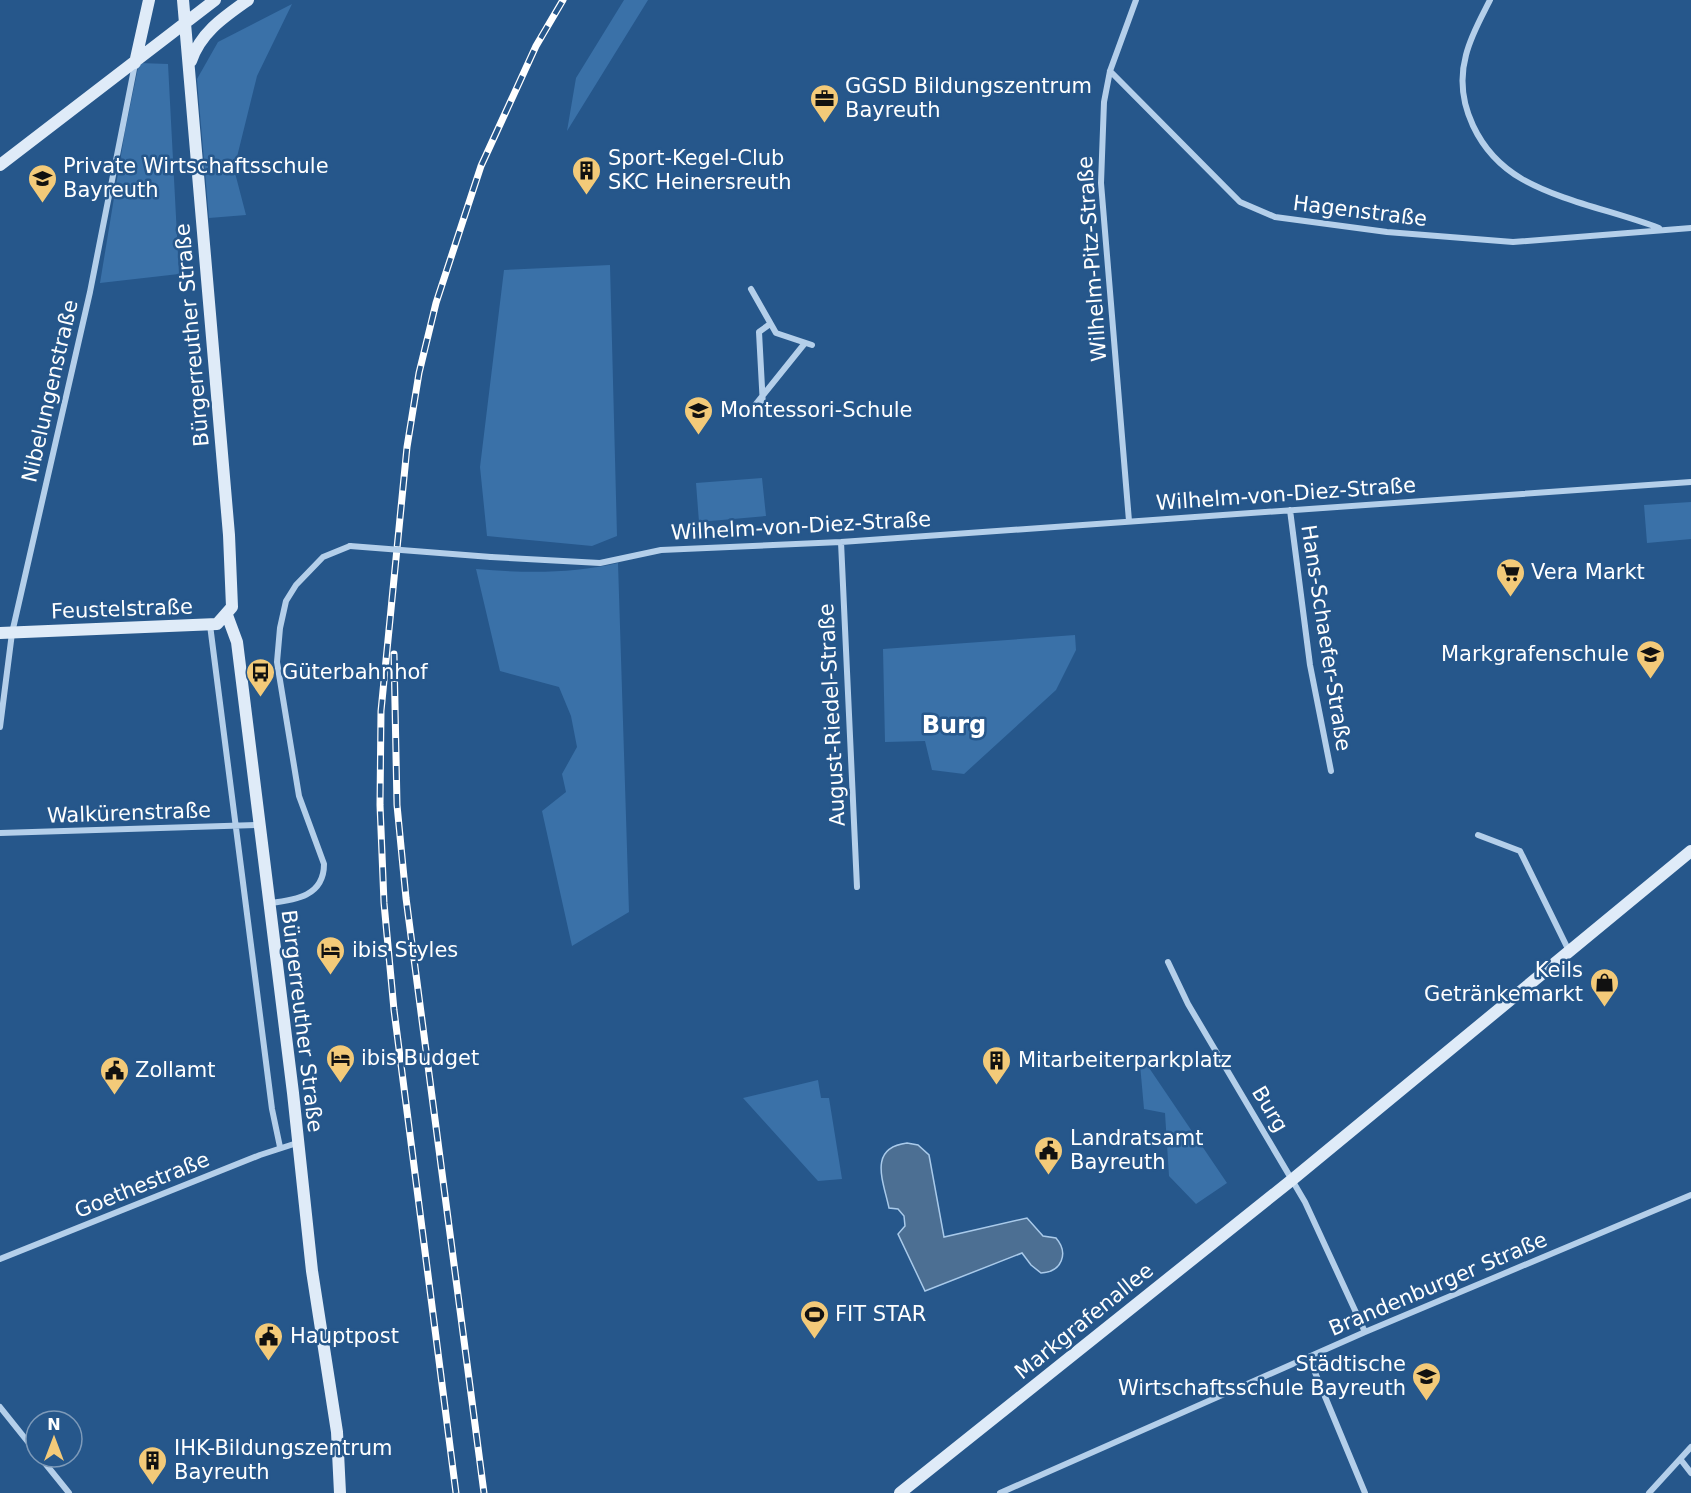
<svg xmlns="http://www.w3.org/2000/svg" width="1691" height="1493" font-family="'DejaVu Sans',sans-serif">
	<rect width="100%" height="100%" fill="#26578b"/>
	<path fill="#3a71a8" d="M624 0H648L567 131 576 78Z
		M292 4 257 76 234 169 246 215 209 218 197 79 218 42Z
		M139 63 168 64 179 274 100 283 125 131Z
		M610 265 617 536 592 546 487 536 480 467 504 270Z
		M762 478 766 516 699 522 696 483Z
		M1691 502V539L1647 543 1644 505Z
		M618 563 629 912 572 946 542 811 566 792 562 774 577 747 571 716 559 687 500 671 476 569C523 573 572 574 618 563Z
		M1075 635 1076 650 1056 690 964 774 932 770 925 741 885 742 883 649Z
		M1139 1053 1227 1183 1196 1204 1169 1176 1165 1113 1144 1109Z
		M818 1080 821 1098H829L842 1179 818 1181 743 1098Z"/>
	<path fill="#4c6f93" stroke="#a9caea" stroke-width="1.5" d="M907 1143 918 1145 929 1155 944 1237 1027 1218 1043 1236 1056 1238C1069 1253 1062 1272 1041 1273L1031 1265 1022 1253 925 1291 898 1234 905 1226 904 1216 898 1209 889 1208C883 1180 868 1148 907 1143Z"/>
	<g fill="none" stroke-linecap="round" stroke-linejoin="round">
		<path stroke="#b4cfea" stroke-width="6" d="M1490 0C1481 18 1471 35 1466 55 1453 103 1479 154 1522 179 1563 202 1614 211 1659 228
			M1110 71 1240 202 1275 217 1387 232 1513 242 1691 228
			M751 289 776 333 812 345
			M756 404 805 343
			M763 406 759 332 770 324
			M1290 510 1310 665 1331 771
			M1129 521 1101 183 1104 102 1110 71 1136 0
			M841 542 857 887
			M491 557 600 563 661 550 841 542 1691 482
			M210 625 272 1109 280 1147
			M0 727 12 633 90 292 135 64
			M0 833 259 825
			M1478 835 1520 851 1569 951
			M270 903C296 900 324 896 324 864L299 796 277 662 280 628 286 601 296 585 323 557 350 546
			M1168 962 1188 1004 1305 1202 1365 1332
			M0 1259 260 1155 297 1143
			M1309 1358 1365 1493
			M0 1407 36 1452
			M40 1457 69 1493
			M1681 1460 1691 1473
			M1000 1493 1365 1332 1691 1195
			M1649 1493 1691 1447"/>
		<path stroke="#dfebf8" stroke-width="12" d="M191 61C201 32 224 17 248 0
			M135 63 149 0
			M0 165 215 0
			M227 615 237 642 293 1093 312 1271 337 1432 340 1493
			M0 633 217 624 232 607 229 535 183 0
			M900 1493 1293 1179 1691 851"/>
		<defs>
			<path id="rail" d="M394 654 397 805 406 898 484 1493
				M456 1493 394 1010 384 903 380 805 381 711 407 447 419 373 436 303 481 166 536 46 563 0"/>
		</defs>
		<use href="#rail" stroke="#fff" stroke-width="7"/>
		<use href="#rail" stroke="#26578b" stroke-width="4.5" stroke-dasharray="14" stroke-linecap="butt"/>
		<path stroke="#b4cfea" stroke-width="6" d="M350 546 491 557"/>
	</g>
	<defs>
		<symbol id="office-pin" viewBox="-11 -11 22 30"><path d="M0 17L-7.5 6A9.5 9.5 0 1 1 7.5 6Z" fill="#f3ca79" stroke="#26578b"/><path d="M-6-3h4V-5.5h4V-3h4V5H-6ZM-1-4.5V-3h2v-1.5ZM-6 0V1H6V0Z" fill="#111"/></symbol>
		<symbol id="building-pin" viewBox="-11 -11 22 30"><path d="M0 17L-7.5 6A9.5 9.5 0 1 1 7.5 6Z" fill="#f3ca79" stroke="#26578b"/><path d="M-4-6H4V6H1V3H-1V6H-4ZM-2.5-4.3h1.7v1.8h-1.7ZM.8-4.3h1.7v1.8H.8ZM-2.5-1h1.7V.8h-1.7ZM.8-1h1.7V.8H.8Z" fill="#111"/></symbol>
		<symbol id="school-pin" viewBox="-11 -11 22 30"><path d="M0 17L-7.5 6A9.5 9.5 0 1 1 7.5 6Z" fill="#f3ca79" stroke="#26578b"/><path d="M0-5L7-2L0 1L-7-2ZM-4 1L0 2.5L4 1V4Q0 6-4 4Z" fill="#111"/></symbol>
		<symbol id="supermarket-pin" viewBox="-11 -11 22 30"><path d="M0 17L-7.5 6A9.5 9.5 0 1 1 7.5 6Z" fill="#f3ca79" stroke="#26578b"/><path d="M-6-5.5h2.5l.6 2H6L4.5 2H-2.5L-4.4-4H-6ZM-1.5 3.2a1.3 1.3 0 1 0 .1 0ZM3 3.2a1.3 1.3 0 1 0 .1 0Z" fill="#111"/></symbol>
		<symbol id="bus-pin" viewBox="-11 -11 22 30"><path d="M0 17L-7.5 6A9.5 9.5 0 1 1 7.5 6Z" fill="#f3ca79" stroke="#26578b"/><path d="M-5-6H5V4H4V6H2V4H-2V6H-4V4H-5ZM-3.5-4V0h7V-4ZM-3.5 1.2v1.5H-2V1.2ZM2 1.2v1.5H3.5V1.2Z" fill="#111"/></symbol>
		<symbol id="hotel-pin" viewBox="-11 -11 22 30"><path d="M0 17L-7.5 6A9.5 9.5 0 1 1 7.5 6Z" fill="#f3ca79" stroke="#26578b"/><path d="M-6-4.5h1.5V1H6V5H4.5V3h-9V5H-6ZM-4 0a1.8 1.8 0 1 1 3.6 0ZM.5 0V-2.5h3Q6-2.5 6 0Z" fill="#111"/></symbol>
		<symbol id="shop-pin" viewBox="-11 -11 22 30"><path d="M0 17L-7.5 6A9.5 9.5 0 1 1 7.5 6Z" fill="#f3ca79" stroke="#26578b"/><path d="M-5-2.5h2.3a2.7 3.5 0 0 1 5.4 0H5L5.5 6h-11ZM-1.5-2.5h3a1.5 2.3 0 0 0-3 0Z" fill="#111"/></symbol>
		<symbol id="civic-pin" viewBox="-11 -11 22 30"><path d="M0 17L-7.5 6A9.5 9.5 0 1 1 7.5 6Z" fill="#f3ca79" stroke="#26578b"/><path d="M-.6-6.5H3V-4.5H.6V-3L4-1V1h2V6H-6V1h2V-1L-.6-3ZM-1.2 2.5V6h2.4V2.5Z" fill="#111"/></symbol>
		<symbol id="stadium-pin" viewBox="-11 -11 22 30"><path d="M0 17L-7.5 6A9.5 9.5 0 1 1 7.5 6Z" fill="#f3ca79" stroke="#26578b"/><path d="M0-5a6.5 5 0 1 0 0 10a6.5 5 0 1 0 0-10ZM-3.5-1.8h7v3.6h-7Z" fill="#111"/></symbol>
	</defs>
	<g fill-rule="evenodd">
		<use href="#office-pin" x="808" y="82" width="33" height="45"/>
		<use href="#building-pin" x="570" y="154" width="33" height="45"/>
		<use href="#school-pin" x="26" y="162" width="33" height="45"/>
		<use href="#school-pin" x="682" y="394" width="33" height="45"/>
		<use href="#supermarket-pin" x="1494" y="556" width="33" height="45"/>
		<use href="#school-pin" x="1634" y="638" width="33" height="45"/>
		<use href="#bus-pin" x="244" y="656" width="33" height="45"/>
		<use href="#hotel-pin" x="314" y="934" width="33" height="45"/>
		<use href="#shop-pin" x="1588" y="966" width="33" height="45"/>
		<use href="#hotel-pin" x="324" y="1042" width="33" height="45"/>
		<use href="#building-pin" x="980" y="1044" width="33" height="45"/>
		<use href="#civic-pin" x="98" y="1054" width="33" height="45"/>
		<use href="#civic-pin" x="1032" y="1134" width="33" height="45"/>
		<use href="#stadium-pin" x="798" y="1298" width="33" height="45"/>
		<use href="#civic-pin" x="252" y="1320" width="33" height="45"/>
		<use href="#school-pin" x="1410" y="1360" width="33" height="45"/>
		<use href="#building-pin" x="136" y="1444" width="33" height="45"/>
	</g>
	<g text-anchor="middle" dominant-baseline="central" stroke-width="5" stroke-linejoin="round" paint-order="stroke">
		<g font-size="21" fill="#fff" stroke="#26578b" text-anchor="start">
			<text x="845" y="86">GGSD Bildungszentrum<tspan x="845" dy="24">Bayreuth</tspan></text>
			<text x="608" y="158">Sport-Kegel-Club<tspan x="608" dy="24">SKC Heinersreuth</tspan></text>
			<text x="63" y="166">Private Wirtschaftsschule<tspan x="63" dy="24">Bayreuth</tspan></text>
			<text x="720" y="410">Montessori-Schule</text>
			<text x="1531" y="572">Vera Markt</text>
			<text x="1629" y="654" text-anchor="end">Markgrafenschule</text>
			<text x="282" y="672">Güterbahnhof</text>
			<text x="352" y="950">ibis Styles</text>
			<text x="1583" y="970" text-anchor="end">Keils<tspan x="1583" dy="24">Getränkemarkt</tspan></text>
			<text x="361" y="1058">ibis Budget</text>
			<text x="1018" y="1060">Mitarbeiterparkplatz</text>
			<text x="135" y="1070">Zollamt</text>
			<text x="1070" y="1138">Landratsamt<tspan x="1070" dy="24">Bayreuth</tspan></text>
			<text x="835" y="1314">FIT STAR</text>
			<text x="290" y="1336">Hauptpost</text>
			<text x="1406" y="1364" text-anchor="end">Städtische<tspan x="1406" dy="24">Wirtschaftsschule Bayreuth</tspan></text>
			<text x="174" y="1448">IHK-Bildungszentrum<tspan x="174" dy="24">Bayreuth</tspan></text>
		</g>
		<g font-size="21" fill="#fff" stroke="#26578b">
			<text transform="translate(1360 211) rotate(7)">Hagenstraße</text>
			<text transform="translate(1092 259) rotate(-94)">Wilhelm-Pitz-Straße</text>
			<text transform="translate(192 335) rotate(-95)">Bürgerreuther Straße</text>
			<text transform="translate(50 391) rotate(-77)">Nibelungenstraße</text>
			<text transform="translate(1286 494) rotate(-4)">Wilhelm-von-Diez-Straße</text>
			<text transform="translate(801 526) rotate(-3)">Wilhelm-von-Diez-Straße</text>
			<text transform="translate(122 609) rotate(-2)">Feustelstraße</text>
			<text transform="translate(1326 638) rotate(81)">Hans-Schaefer-Straße</text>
			<text transform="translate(832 715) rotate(-93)">August-Riedel-Straße</text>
			<text transform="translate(129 813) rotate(-2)">Walkürenstraße</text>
			<text transform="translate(302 1021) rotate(83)">Bürgerreuther Straße</text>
			<text transform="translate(1270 1109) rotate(59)">Burg</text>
			<text transform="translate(142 1185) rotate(-22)">Goethestraße</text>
			<text transform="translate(1438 1284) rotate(-23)">Brandenburger Straße</text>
			<text transform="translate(1084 1321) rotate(-39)">Markgrafenallee</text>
		</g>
		<g font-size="24" font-weight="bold" fill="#fff" stroke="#26578b">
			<text x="954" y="725">Burg</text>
		</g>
	</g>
	<g transform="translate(54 1439)"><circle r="28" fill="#26578b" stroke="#7d9ab9" stroke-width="1.5"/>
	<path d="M0-4.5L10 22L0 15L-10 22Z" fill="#f3ca79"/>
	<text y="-9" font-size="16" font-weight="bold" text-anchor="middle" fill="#ffffff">N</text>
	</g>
</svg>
